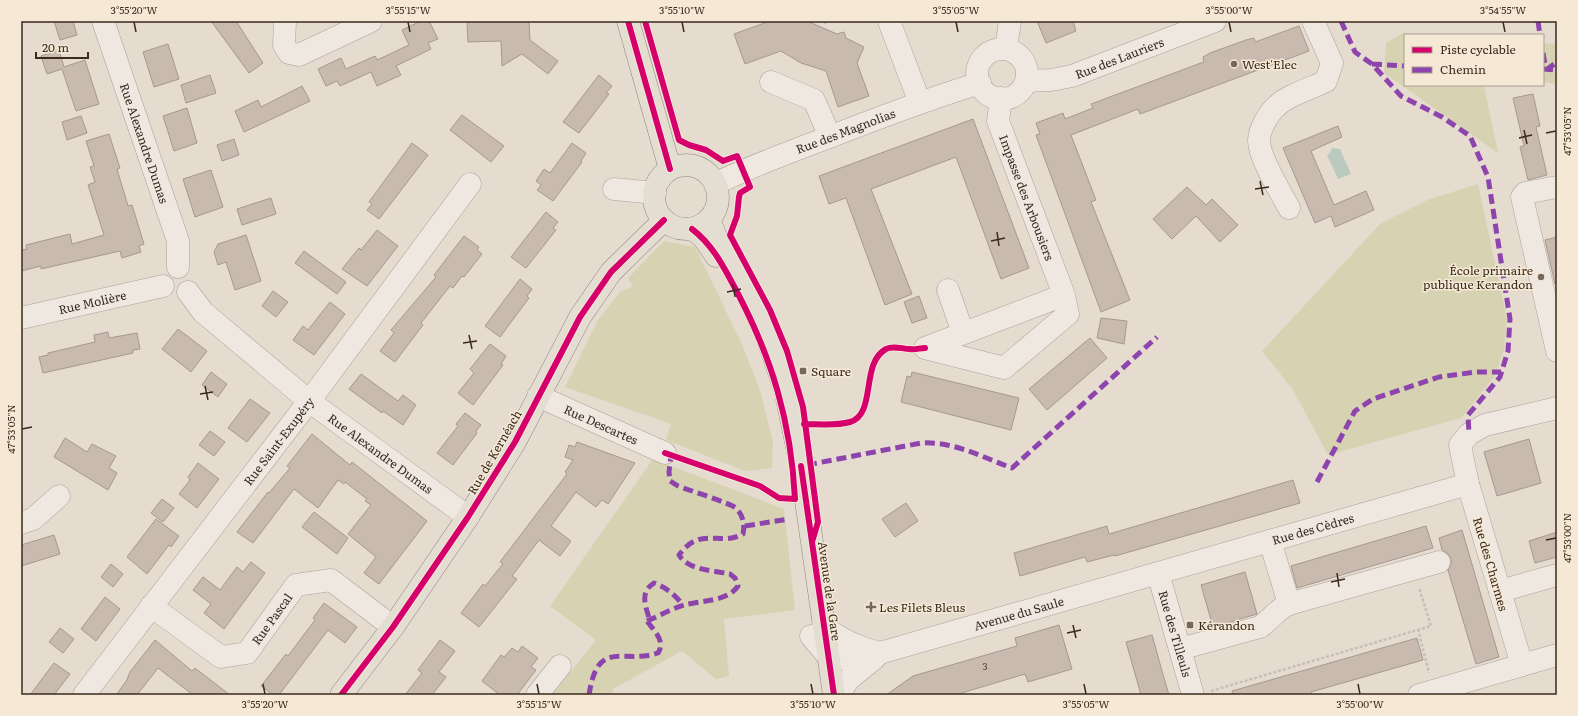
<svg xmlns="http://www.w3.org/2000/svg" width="1578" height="716" font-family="Literata,serif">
	<rect width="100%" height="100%" fill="#e5dccf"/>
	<path fill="#d7d3b2" d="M1403 33 1417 35H1405V85H1484L1498 153 1384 73 1386 43Z
		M1557 43V84L1543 82V44Z
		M1478 184 1507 318 1504 349 1495 376 1461 418 1328 455 1293 390 1262 351 1381 223 1427 200Z
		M664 241 695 247 742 344 761 393 773 443 772 468 745 471 666 440 671 424 565 387 598 320 620 292 633 286 628 278Z
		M653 459 784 509 795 610 724 619 729 676 716 679 682 651 613 689V695H552L596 640 550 606Z"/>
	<path fill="#bacabe" d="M1332 148 1340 149 1351 174 1338 179 1327 155 1330 153Z"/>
	<path fill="#c9bab0" stroke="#a6988e" d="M54 21H73L77 35 60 40Z
		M211 21H236L263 63 249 73Z
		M421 21H429L438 39 428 43 431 49 396 66 401 75 377 86 371 72 340 86 337 81 326 86 318 69 341 58 346 69 375 56 377 60 409 45 402 30Z
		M467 21H529L530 40 558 61 548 74 522 54 502 66 501 41 468 42Z
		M770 21H807L837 34 844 32 846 38 864 47 857 63 869 96 838 107 826 71 801 63 781 51 745 64 734 34Z
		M1037 21H1073L1076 31 1046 43Z
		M1299 26 1309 51 1140 114 1138 109 1071 135 1096 200 1091 202 1130 300 1101 312 1036 135 1040 134 1036 123 1063 113 1065 119 1093 108 1091 104 1201 63 1204 62 1203 57 1210 53 1246 40 1254 38 1255 42Z
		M168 44 179 79 154 87 143 52Z
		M59 50 64 67 85 60 99 104 76 111 62 69 47 74 41 56Z
		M210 75 216 93 186 103 181 85Z
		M599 75 612 86 606 93 609 94 579 133 563 122Z
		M302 86 310 101 244 132 235 111 258 100 261 107Z
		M1533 94 1540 126 1536 127 1547 175 1528 180 1520 147 1524 146 1513 98Z
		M187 108 197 143 174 151 163 116Z
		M462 115 504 146 491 162 450 130Z
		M81 116 87 133 67 140 62 122Z
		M973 119 1029 268 1001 279 956 157 871 189 912 294 885 305 846 198 829 204 819 176Z
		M1338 126 1342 137 1311 151 1334 205 1366 191 1374 210 1335 227 1331 216 1315 223 1283 148Z
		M109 134 120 168 117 169 128 206 132 205 144 244 139 246 141 252 122 258 120 251 41 269V266L21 271V250L27 249 26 245 70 234 72 244 104 235 88 185 95 182 90 167 94 166 86 141Z
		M234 139 239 155 222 161 217 145Z
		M412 143 428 155 379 219 367 210 372 204 369 202Z
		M572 143 586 153 581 161 582 162 553 201 537 190 541 185 536 181 544 169 550 173Z
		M211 170 223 207 195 217 183 179Z
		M1187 187 1206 205 1212 199 1238 225 1220 242 1196 216 1172 239 1153 219Z
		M271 198 276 214 242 225 237 209Z
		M546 212 558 222 553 228 556 230 526 268 511 257Z
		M377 230 398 246 367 286 342 269 359 248 361 250Z
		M246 235 261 281 235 290 226 262 218 265 214 252 218 244Z
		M464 236 479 247 477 250 482 254 464 277 462 276 453 288 450 286 421 323 423 325 395 362 380 351 394 333 391 330 436 277 434 275Z
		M1557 237V284H1555L1545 240Z
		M304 251 346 282 337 294 295 263Z
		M520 279 532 289 527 296 529 298 500 337 485 326Z
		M273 291 288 302 276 317 262 306Z
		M919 296 927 318 912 323 904 302Z
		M330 302 345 314 314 355 293 340 303 326 308 330Z
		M1101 318 1127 321 1124 344 1097 338Z
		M178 329 207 351 191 372 162 349Z
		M108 332 109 338 137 333 140 349 133 350V353L43 373 39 357 48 355V353L95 342 94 335Z
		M1090 338 1107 358 1047 410 1029 389Z
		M490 344 506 356 501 364 503 365 473 405 458 393 474 373 470 369Z
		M211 372 227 384 218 397 202 385Z
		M912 372 1019 398 1011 430 901 402 907 376 911 377Z
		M361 374 398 401 403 395 416 405 403 425 383 411 382 413 349 389Z
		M250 399 270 413 247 442 228 428Z
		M465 413 481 425 476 431 477 433 453 465 437 453 458 426 456 424Z
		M210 431 225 442 214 456 199 445Z
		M312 434 350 465 352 462 427 521 379 584 364 573 376 557 348 534 371 505 365 501 367 499 345 482 344 484 338 480 318 508 294 489 253 543 237 532 268 492 269 493 290 468 287 466Z
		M65 438 87 452 92 444 116 456 109 468 117 473 108 490 54 457Z
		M1529 439 1541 483 1497 496 1484 452Z
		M577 442 635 463 608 504 602 500 596 507 576 492 551 526 571 541 560 556 539 540 512 576 517 579 479 627 461 613 483 584 485 586 503 564 500 562 567 474 565 472 573 460 565 457 569 445 575 447Z
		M198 463 219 479 197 508 179 494 190 480 188 477Z
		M1293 480 1300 503 1115 556 1114 555 1087 562 1085 557 1020 576 1014 553 1107 526 1109 534Z
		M162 499 174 508 163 522 151 513Z
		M906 503 918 521 895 537 882 519Z
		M314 512 348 538 337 554 302 527Z
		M156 519 179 536 171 547 169 545 147 574 127 557Z
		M1426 526 1433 548 1297 588 1291 566Z
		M1462 530 1499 657 1476 664 1448 570 1451 565V558L1447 553 1442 550 1439 538Z
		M1557 532V557L1535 563 1529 541Z
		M54 535 60 554 21 566V545Z
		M251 562 265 573 224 629 204 613 211 604 193 590 203 577 220 590 237 567 243 572Z
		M111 564 123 574 113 587 101 577Z
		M1245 572 1257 614 1213 627 1201 585Z
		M105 597 120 609 96 641 81 629Z
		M324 603 357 627 345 643 328 630 279 695H273L261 686 286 654 288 656 315 620 313 618Z
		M1059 625 1072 669 1028 682 1025 674 955 695H886L913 676 1017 646 1015 638Z
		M60 628 74 639 63 653 49 642Z
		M1152 635 1162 671 1169 695H1141L1126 642Z
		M1417 638 1423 660 1311 692 1312 695H1233L1232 691Z
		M155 640 192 671 195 668 230 695H193L158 668 137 695H116L127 680 130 672Z
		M440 640 455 651 439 672 446 677 432 695H405L422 673 418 670Z
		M522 646 538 658 531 667 536 670 517 695H500L482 681 501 655 504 657 512 648 518 652Z
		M54 663 70 674 54 695H30Z"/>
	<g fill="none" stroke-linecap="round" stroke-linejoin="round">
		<defs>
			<g id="minor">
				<path id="s1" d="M103 21 178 241V267"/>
				<path d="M285 21 284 45 289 53 299 55 371 21"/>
				<path d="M889 21 920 103"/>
				<path d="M1006 49 1010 21"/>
				<circle cx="1002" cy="74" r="25"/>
				<path id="s2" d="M1026 81 1051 80 1072 76 1215 21"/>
				<path d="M771 82 814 100 830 137"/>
				<path id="s3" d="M1001 98 998 121 1064 295 1068 314 1004 368 925 348 1064 295"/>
				<path id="s4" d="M715 184C757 163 801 148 845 131 889 114 934 97 980 83"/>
				<path d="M1557 187 1525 193 1522 197 1557 351"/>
				<path d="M614 189 655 193"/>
				<path d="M1289 208C1281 193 1259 157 1259 141 1259 129 1269 112 1279 104 1287 96 1314 87 1326 81L1332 63 1313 21"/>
				<path d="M948 290 963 333"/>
				<path id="s5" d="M188 292 203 312 309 401 468 517"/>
				<path id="s6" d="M21 318 163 286"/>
				<path id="s7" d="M538 396 665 453"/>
				<path d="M21 523 33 519 59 496"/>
				<path d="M1270 541 1289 604"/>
				<path id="s8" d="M1158 573 1193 695"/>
				<path d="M1500 591 1557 575"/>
				<path id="s9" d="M151 606 221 657 247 653 296 585 331 580 393 627"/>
				<path d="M823 626C841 640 858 648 880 653"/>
				<path id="s10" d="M811 636 827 655 852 661 1468 484"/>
				<path d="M1180 649 1260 627C1271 619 1279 608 1289 604L1439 562"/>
				<path d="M1522 665 1468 484 1460 445 1469 434 1485 425 1557 408"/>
				<path id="s11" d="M84 695 316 392 470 184"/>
				<path d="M537 695 560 666"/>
				<path d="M839 695 848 680 875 658"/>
				<path d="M1419 695 1557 655"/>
			</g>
			<path id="major" d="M628 21 670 169
				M654 197a32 32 0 1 1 64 0a32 32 0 1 1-64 0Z
				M709 219 717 240 744 287 766 334 785 389 801 466 834 695
				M692 229 703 237 716 256
				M341 695 393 627 468 517 515 442 580 317 611 272 664 220"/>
		</defs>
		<use href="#minor" stroke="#aaa198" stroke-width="23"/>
		<use href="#major" stroke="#90877f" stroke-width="23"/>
		<path stroke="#c6bfb8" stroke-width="2.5" stroke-dasharray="3 2" stroke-linecap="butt" d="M824 23 829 21
			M1418 629 1429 673
			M1211 691 1431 626 1419 588"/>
		<use href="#minor" stroke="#eee8e1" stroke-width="22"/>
		<use href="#major" stroke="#e4ddd2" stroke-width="22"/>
		<path stroke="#8e44ad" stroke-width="5" stroke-dasharray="10 5" stroke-linecap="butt" d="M1341 21 1355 52 1372 64 1401 96 1442 117 1470 136 1488 177 1510 319 1508 351 1500 377 1468 415 1469 434
			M1538 21 1540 35
			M1543 53 1546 70
			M1372 64 1405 66
			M1543 69 1557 70
			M1546 70 1557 62
			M807 465 921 443C953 441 982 457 1012 468L1157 337
			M1317 482 1355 411 1373 399 1439 377 1476 372H1501
			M745 526 789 519
			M647 621C659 616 671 609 684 605 702 600 727 602 738 586L735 578 730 574C713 570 689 571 679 555 701 525 719 547 743 534 745 524 743 515 736 508 730 503 688 490 678 486L670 481 669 472 671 455
			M589 695C598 637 622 665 658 653 666 641 654 631 647 621L649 618C645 604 640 592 654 583 666 587 675 595 683 605"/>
		<defs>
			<path id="cycleway" d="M628 21 670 169
				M645 21 679 140 689 145 706 150 723 161 737 156 750 187 740 193 739 197 737 216 730 235 770 310 787 351 803 407 818 522 812 542
				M804 424C819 424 836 426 850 422 877 414 860 363 886 349 893 345 902 349 910 349 915 350 920 348 925 348
				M665 453 760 486 779 498 795 499C791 421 772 358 736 290 724 267 712 244 692 229
				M801 466 834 695
				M341 695 393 627 468 517 515 442 580 317 611 272 664 220"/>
		</defs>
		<use href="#cycleway" stroke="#f5e9d6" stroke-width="8"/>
		<use href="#cycleway" stroke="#d6006c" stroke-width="6"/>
	</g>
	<path fill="none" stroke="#3a2a1f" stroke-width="1.5" d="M134 22 136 32M408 22 410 32M682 22 684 32M956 22 958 32M1229 22 1231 32M1503 22 1505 32M1524 130 1527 144M1546 133 1556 131M1519 138 1532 135M1260 181 1263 195M1255 189 1269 187M997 232 999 246M991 241 1005 238M733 284 735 297M727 292 741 289M469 335 472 349M463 343 477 341M205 386 208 400M200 394 213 392M22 429 32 427M1546 540 1556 538M1337 573 1339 587M1331 582 1345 579M1073 625 1076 638M1067 633 1081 630M263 684 265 694M537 684 539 694M811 684 813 694M1084 684 1086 694M1358 684 1360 694"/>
	<g fill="#76685d" stroke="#f5e9d6" stroke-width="1.5">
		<circle cx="1234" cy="64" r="4"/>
		<circle cx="1541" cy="277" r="4"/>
		<rect x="799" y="367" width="8" height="8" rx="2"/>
		<path d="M869 601h4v4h4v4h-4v4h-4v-4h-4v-4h4z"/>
		<rect x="1186" y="621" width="8" height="8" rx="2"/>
	</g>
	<g text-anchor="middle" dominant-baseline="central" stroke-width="3" stroke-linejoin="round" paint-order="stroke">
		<g font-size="10" fill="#5e4e43">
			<text x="985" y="665">3</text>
		</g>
		<g font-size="12" fill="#3a2a1f" stroke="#f5e9d6">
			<text stroke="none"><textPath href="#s2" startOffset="97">Rue des Lauriers</textPath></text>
			<text stroke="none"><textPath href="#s4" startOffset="141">Rue des Magnolias</textPath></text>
			<text stroke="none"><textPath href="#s1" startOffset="129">Rue Alexandre Dumas</textPath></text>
			<text stroke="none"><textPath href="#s3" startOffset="105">Impasse des Arbousiers</textPath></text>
			<text stroke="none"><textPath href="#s6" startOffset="73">Rue Molière</textPath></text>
			<text stroke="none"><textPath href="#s7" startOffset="69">Rue Descartes</textPath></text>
			<text stroke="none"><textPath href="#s11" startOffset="320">Rue Saint-Exupéry</textPath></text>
			<text transform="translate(494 452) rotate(-60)">Rue de Kernéach</text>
			<text stroke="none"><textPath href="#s5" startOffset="252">Rue Alexandre Dumas</textPath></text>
			<text stroke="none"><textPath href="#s10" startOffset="530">Rue des Cèdres</textPath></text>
			<text transform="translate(1491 564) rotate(74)">Rue des Charmes</text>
			<text transform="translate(830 591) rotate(82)">Avenue de la Gare</text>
			<text stroke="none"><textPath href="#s10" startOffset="224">Avenue du Saule</textPath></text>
			<text stroke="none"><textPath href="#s9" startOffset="155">Rue Pascal</textPath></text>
			<text stroke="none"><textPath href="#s8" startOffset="63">Rue des Tilleuls</textPath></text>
		</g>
		<g font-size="12" fill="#3a2a1f" stroke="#f5e9d6" text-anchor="start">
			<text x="1242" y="64">West'Elec</text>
			<text x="1533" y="270" text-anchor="end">École primaire<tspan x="1533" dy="14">publique Kerandon</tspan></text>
			<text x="811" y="371">Square</text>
			<text x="879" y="607">Les Filets Bleus</text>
			<text x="1198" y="625">Kérandon</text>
		</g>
	</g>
	<rect width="1578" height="716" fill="none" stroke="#f5e9d6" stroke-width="44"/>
	<rect x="1404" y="34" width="140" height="52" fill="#f5e9d6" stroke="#aa9d8d"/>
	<rect x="1412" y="47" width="20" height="6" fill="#d6006c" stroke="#aa9d8d"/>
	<text x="1440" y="54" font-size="12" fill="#3a2a1f">Piste cyclable</text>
	<rect x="1412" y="67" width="20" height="6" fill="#8e44ad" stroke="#aa9d8d"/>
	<text x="1440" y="74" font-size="12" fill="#3a2a1f">Chemin</text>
	<path d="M36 52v6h52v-6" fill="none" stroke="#3a2a1f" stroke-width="2"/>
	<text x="42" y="52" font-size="12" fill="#3a2a1f" stroke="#f5e9d6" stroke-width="3" paint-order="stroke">20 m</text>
	<rect x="22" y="22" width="1534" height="672" fill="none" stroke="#3a2a1f" stroke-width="1.5"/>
	<g font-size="10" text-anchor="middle" fill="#3a2a1f">
		<text x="134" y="14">3°55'20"W</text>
		<text x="408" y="14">3°55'15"W</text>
		<text x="682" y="14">3°55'10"W</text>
		<text x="956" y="14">3°55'05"W</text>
		<text x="1229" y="14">3°55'00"W</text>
		<text x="1503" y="14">3°54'55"W</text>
		<text transform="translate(1567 131) rotate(-90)" y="4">47°53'05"N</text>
		<text transform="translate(11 429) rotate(-90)" y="4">47°53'05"N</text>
		<text transform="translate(1567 538) rotate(-90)" y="4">47°53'00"N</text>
		<text x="265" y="708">3°55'20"W</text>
		<text x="539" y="708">3°55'15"W</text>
		<text x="813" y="708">3°55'10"W</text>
		<text x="1086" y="708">3°55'05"W</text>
		<text x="1360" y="708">3°55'00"W</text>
	</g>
</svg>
